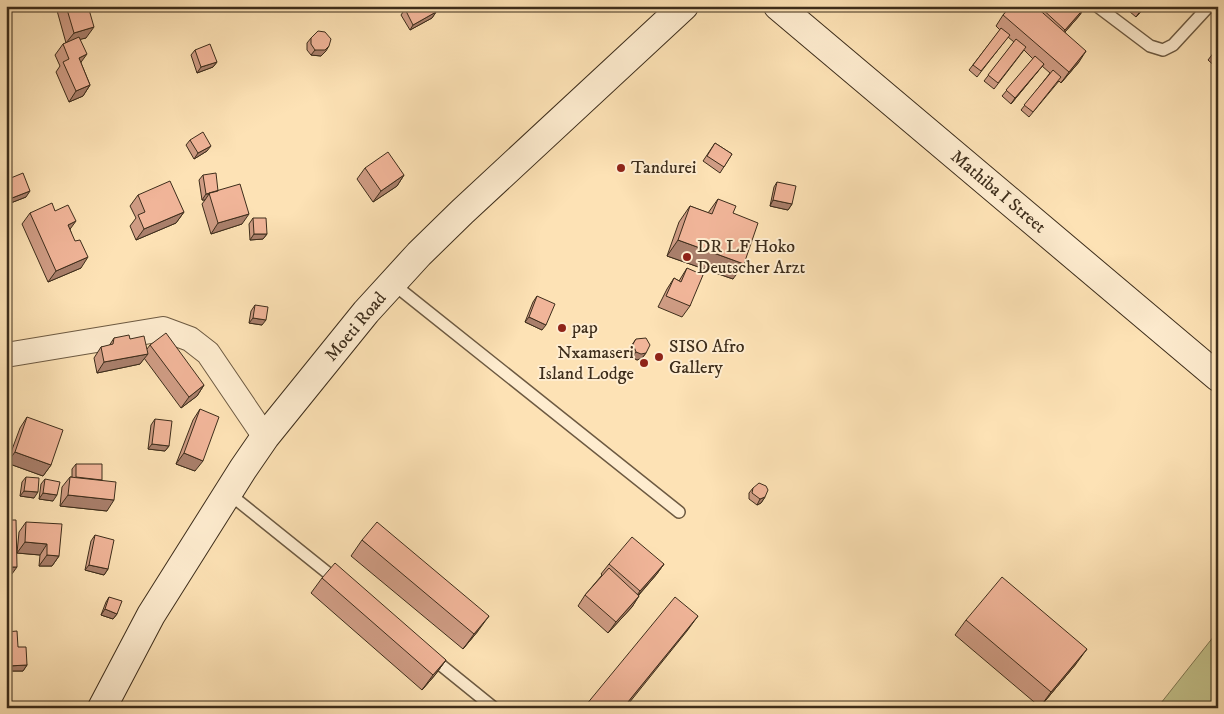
<svg xmlns="http://www.w3.org/2000/svg" width="1224" height="714" font-family="'IM FELL DW Pica',serif">
	<rect width="100%" height="100%" fill="#fde2b5"/>
	<filter id="stains"><feTurbulence type="fractalNoise" baseFrequency=".004" numOctaves="4"/><feColorMatrix values="0 0 0 0 .2 0 0 0 0 .09 0 0 0 0 .02 0 0 0 .5 -.17"/></filter>
	<radialGradient id="worn" r=".72"><stop offset=".6" stop-color="#630" stop-opacity="0"/><stop offset="1" stop-color="#630" stop-opacity=".3"/></radialGradient>
	<path fill="#c3c28b" stroke="#807853" d="M1218 631V708H1157Z"/>
	<g fill="none" stroke-linecap="round" stroke-linejoin="round">
		<defs>
			<path id="lane" d="M1097 6 1150 46 1163 50 1173 45 1209 6
				M392 283 679 512
				M227 492 339 582
				M431 657 494 708"/>
			<path id="street" d="M6 355 163 329 190 339 208 353 265 437"/>
			<path id="secondary" d="M778 6 1218 377
				M102 708 151 615 243 469 265 437 366 312 419 254 462 212 684 6"/>
		</defs>
		<use href="#lane" stroke="#6d5a42" stroke-width="14"/>
		<use href="#street" stroke="#6d5a42" stroke-width="26"/>
		<use href="#secondary" stroke="#3d2d1b" stroke-width="30"/>
		<use href="#lane" stroke="#feeccf" stroke-width="11"/>
		<use href="#street" stroke="#feeccf" stroke-width="24"/>
		<use href="#secondary" stroke="#feeccf" stroke-width="28"/>
	</g>
	<path fill="#cf9c84" stroke="#3d2d1b" d="M44 6H88L86 38 80 39 81 63 90 85 83 96 69 102 56 72 60 66 55 55 63 44 66 43 56 7 46 10Z
		M1011 6H1086L1079 16 1065 32 1079 62 1061 83 1059 81 1029 117 1021 110 1050 73 1042 66 1011 104 1002 96 1033 59 1024 50 994 89 984 81 1014 42 1008 37 977 77 969 70 1000 30 996 26 1003 15Z
		M1123 6H1146L1136 17Z
		M405 9 436 12 432 18 410 30 401 15Z
		M311 38 326 51 321 56 311 55 307 50V43Z
		M1218 47V69L1208 60Z
		M195 50 217 62 213 67 197 73 191 55Z
		M190 140 207 151 194 159 186 145Z
		M715 143 732 154 720 173 703 161Z
		M365 168 404 175 397 186 373 202 357 179Z
		M203 175 218 191 242 224 211 234 202 204 205 200H202L199 180Z
		M6 180 26 197 8 204 6 199Z
		M777 182 792 204 788 210 770 206 774 187Z
		M138 195 184 212 176 223 136 240 130 226 136 218 130 206Z
		M718 199 733 213V279L667 256 679 222 690 206 708 213Z
		M55 211 70 229 81 268 48 282 22 224 30 213Z
		M253 218 267 234 263 239 250 240 249 224Z
		M687 268 690 306 682 317 658 307 667 289 674 278 679 281Z
		M537 296 542 330 525 322 533 302Z
		M255 305 262 325 249 323 251 311Z
		M114 338 130 339 147 349 150 345 204 385 197 396 181 408 144 358 140 364 97 373 94 358 101 347 109 346Z
		M636 339 646 353 642 358 637 360 632 357 629 349Z
		M200 409 195 471 176 464 193 420Z
		M27 417 51 465 43 476 7 463 20 428Z
		M155 419 169 446 165 451 148 449 151 425Z
		M76 464 102 480 107 511 60 506 62 487 70 477H72V469Z
		M26 477 34 498 20 496 22 482Z
		M45 479 53 501 39 499 41 484Z
		M753 488 765 497 761 503 757 505 749 499V493Z
		M26 522 59 556 52 566H39L40 555 17 553 19 532Z
		M95 535 108 569 104 575 85 570 91 541Z
		M362 540 478 631 463 649 351 556Z
		M609 564H664L656 575 639 595 632 607 608 633 578 606 585 595 602 575 601 574Z
		M322 578 446 660 435 675 422 690 311 593Z
		M109 597 117 614 113 619 101 615 106 602Z
		M966 620 1076 664 1040 707 955 635Z
		M6 632 18 647 27 665 23 671H6Z"/>
	<path fill="#a97f6b" stroke="#3d2d1b" d="M49 6H56L46 10Z
		M257 6H276L255 10Z
		M1086 6 1079 16 1058 40 1065 30Z
		M1144 6H1146L1136 17Z
		M436 12 432 18 410 30 413 25Z
		M94 27 86 38 66 43 74 33Z
		M329 46 326 51 321 56 311 55 315 50Z
		M1086 51 1079 62 1061 83 1069 72Z
		M87 54 79 65V58Z
		M217 62 213 67 197 73 201 67Z
		M1044 64 1040 69 1011 104 1015 98Z
		M90 85 83 96 69 102 76 91Z
		M211 146 207 151 194 159 198 153Z
		M404 175 397 186 373 202 381 191Z
		M30 191 26 197 8 204 12 198Z
		M206 194H209L205 200H202Z
		M773 200 792 204 788 210 770 206Z
		M184 212 176 223 136 240 144 229Z
		M249 214 242 224 211 234 218 223Z
		M76 221 68 232V225Z
		M254 234H267L263 239 250 240Z
		M678 240 744 264 733 279 667 256Z
		M88 257 81 268 48 282 56 271Z
		M529 317 546 325 542 330 525 322Z
		M253 318 266 320 262 325 249 323Z
		M636 352 646 353 642 358 637 360 632 357Z
		M148 354 140 364 97 373 104 362Z
		M204 385 197 396 181 408 189 397Z
		M152 444 169 446 165 451 148 449Z
		M15 452 51 465 43 476 7 463Z
		M184 453 203 461 195 471 176 464Z
		M24 491 38 492 34 498 20 496Z
		M43 493 57 495 53 501 39 499Z
		M68 495 114 500 107 511 60 506Z
		M765 497 761 503 757 505 760 499Z
		M25 542 47 544 40 555 17 553Z
		M47 555 59 556 52 566H39Z
		M664 564 656 575 632 602 640 591Z
		M89 565 108 569 104 575 85 570Z
		M6 567H17L9 578H6Z
		M639 596 632 607 608 633 616 622Z
		M105 609 117 614 113 619 101 615Z
		M489 616 478 631 463 649 474 634Z
		M698 616 687 631 625 708H623Z
		M1087 649 1076 664 1040 707 1051 692Z
		M446 660 435 675 422 690 433 675Z
		M27 665 23 671H6V669L8 666Z"/>
	<path fill="#f1b599" stroke="#3d2d1b" d="M66 6H88L94 27 74 33Z
		M410 6H432L436 12 413 25 405 9Z
		M1011 6H1035L1086 51 1069 72 1003 15Z
		M1039 6H1086L1065 30Z
		M1001 28 1010 35 981 71 973 65Z
		M318 31 325 32 331 39 329 46 325 50H315L311 44V38Z
		M79 37 87 54 79 58 90 85 76 91 63 62 69 59 63 44Z
		M1016 39 1026 47 998 83 988 75Z
		M210 44 217 62 201 67 195 50Z
		M1218 47V60L1212 55Z
		M1035 56 1044 64 1015 98 1006 90Z
		M1053 70 1061 77 1033 112 1024 105Z
		M203 132 211 146 198 153 190 140Z
		M715 143 732 154 724 167 707 156Z
		M388 152 404 175 381 191 365 168Z
		M23 173 30 191 12 198 6 184V180Z
		M216 173 218 191 206 194 203 175Z
		M170 181 184 212 144 229 138 215 145 212 138 195Z
		M777 182 796 186 792 204 773 200Z
		M240 184 249 214 218 223 209 193Z
		M718 199 736 206 733 213 758 223 744 264 678 240 690 206 712 214Z
		M52 203 55 211 68 205 76 221 68 225 75 241 80 240 88 257 56 271 30 213Z
		M253 218H266L267 234H254Z
		M687 268 703 275 690 306 666 296 674 278 681 282Z
		M6 292 10 299 6 301Z
		M537 296 555 304 546 325 529 317Z
		M255 305 268 307 266 320 253 318Z
		M166 333 204 385 189 397 150 345Z
		M129 335 130 339 144 336 148 354 104 362 101 347 113 344 114 338Z
		M646 338 650 345 646 353 641 354 636 352 633 344 636 339Z
		M200 409 219 417 203 461 184 453Z
		M27 417 63 430 51 465 15 452Z
		M155 419 172 421 169 446 152 444Z
		M76 464H102V480L76 477Z
		M26 477 39 478 38 492 24 491Z
		M70 477 116 482 114 500 68 495Z
		M45 479 60 482 57 495 43 493Z
		M759 483 766 486 768 490 765 497 760 499 752 493 753 488Z
		M6 520H16L17 567H6Z
		M26 522 62 524 59 556 47 555V544L25 542Z
		M377 522 489 616 474 634 362 540Z
		M95 535 114 540 108 569 89 565Z
		M632 537 664 564 640 591 609 564Z
		M335 563 446 660 433 675 322 578Z
		M609 568 639 596 616 622 585 595Z
		M1002 577 1087 649 1051 692 966 620Z
		M6 588H9L8 606H6Z
		M109 597 122 601 117 614 105 609Z
		M675 597 698 616 623 708H590L586 705Z
		M17 631 18 647H26L27 665 8 666 7 650H6V632Z"/>
	<g fill="#8f2418" stroke="#feeccf" stroke-width="2">
		<circle cx="621" cy="168" r="5"/>
		<circle cx="687" cy="257" r="5"/>
		<circle cx="562" cy="328" r="5"/>
		<circle cx="659" cy="357" r="5"/>
		<circle cx="644" cy="363" r="5"/>
	</g>
	<g text-anchor="middle" dominant-baseline="central" stroke-width="4" stroke-linejoin="round" paint-order="stroke">
		<g font-size="18" fill="#3d2d1b" stroke="#feeccf" text-anchor="start">
			<text x="631" y="168">Tandurei</text>
			<text x="697" y="247">DR LF Hoko<tspan x="697" dy="21">Deutscher Arzt</tspan></text>
			<text x="572" y="328">pap</text>
			<text x="669" y="347">SISO Afro<tspan x="669" dy="21">Gallery</tspan></text>
			<text x="634" y="353" text-anchor="end">Nxamaseri<tspan x="634" dy="21">Island Lodge</tspan></text>
		</g>
		<g font-size="18" fill="#3d2d1b" stroke="#feeccf">
			<text transform="translate(998 192) rotate(40)">Mathiba I Street</text>
			<text transform="translate(356 327) rotate(-50)">Moeti Road</text>
		</g>
	</g>
	<rect width="1224" height="714" fill="none" stroke="#fde2b5" stroke-width="25"/>
	<rect x="8" y="8" width="1209" height="699" fill="none" stroke="#3d2d1b" stroke-width="2.5"/>
	<rect x="12" y="12" width="1199" height="689" fill="none" stroke="#3d2d1b"/>
	<rect width="100%" height="100%" filter="url(#stains)"/>
	<rect width="100%" height="100%" fill="url(#worn)"/>
</svg>
